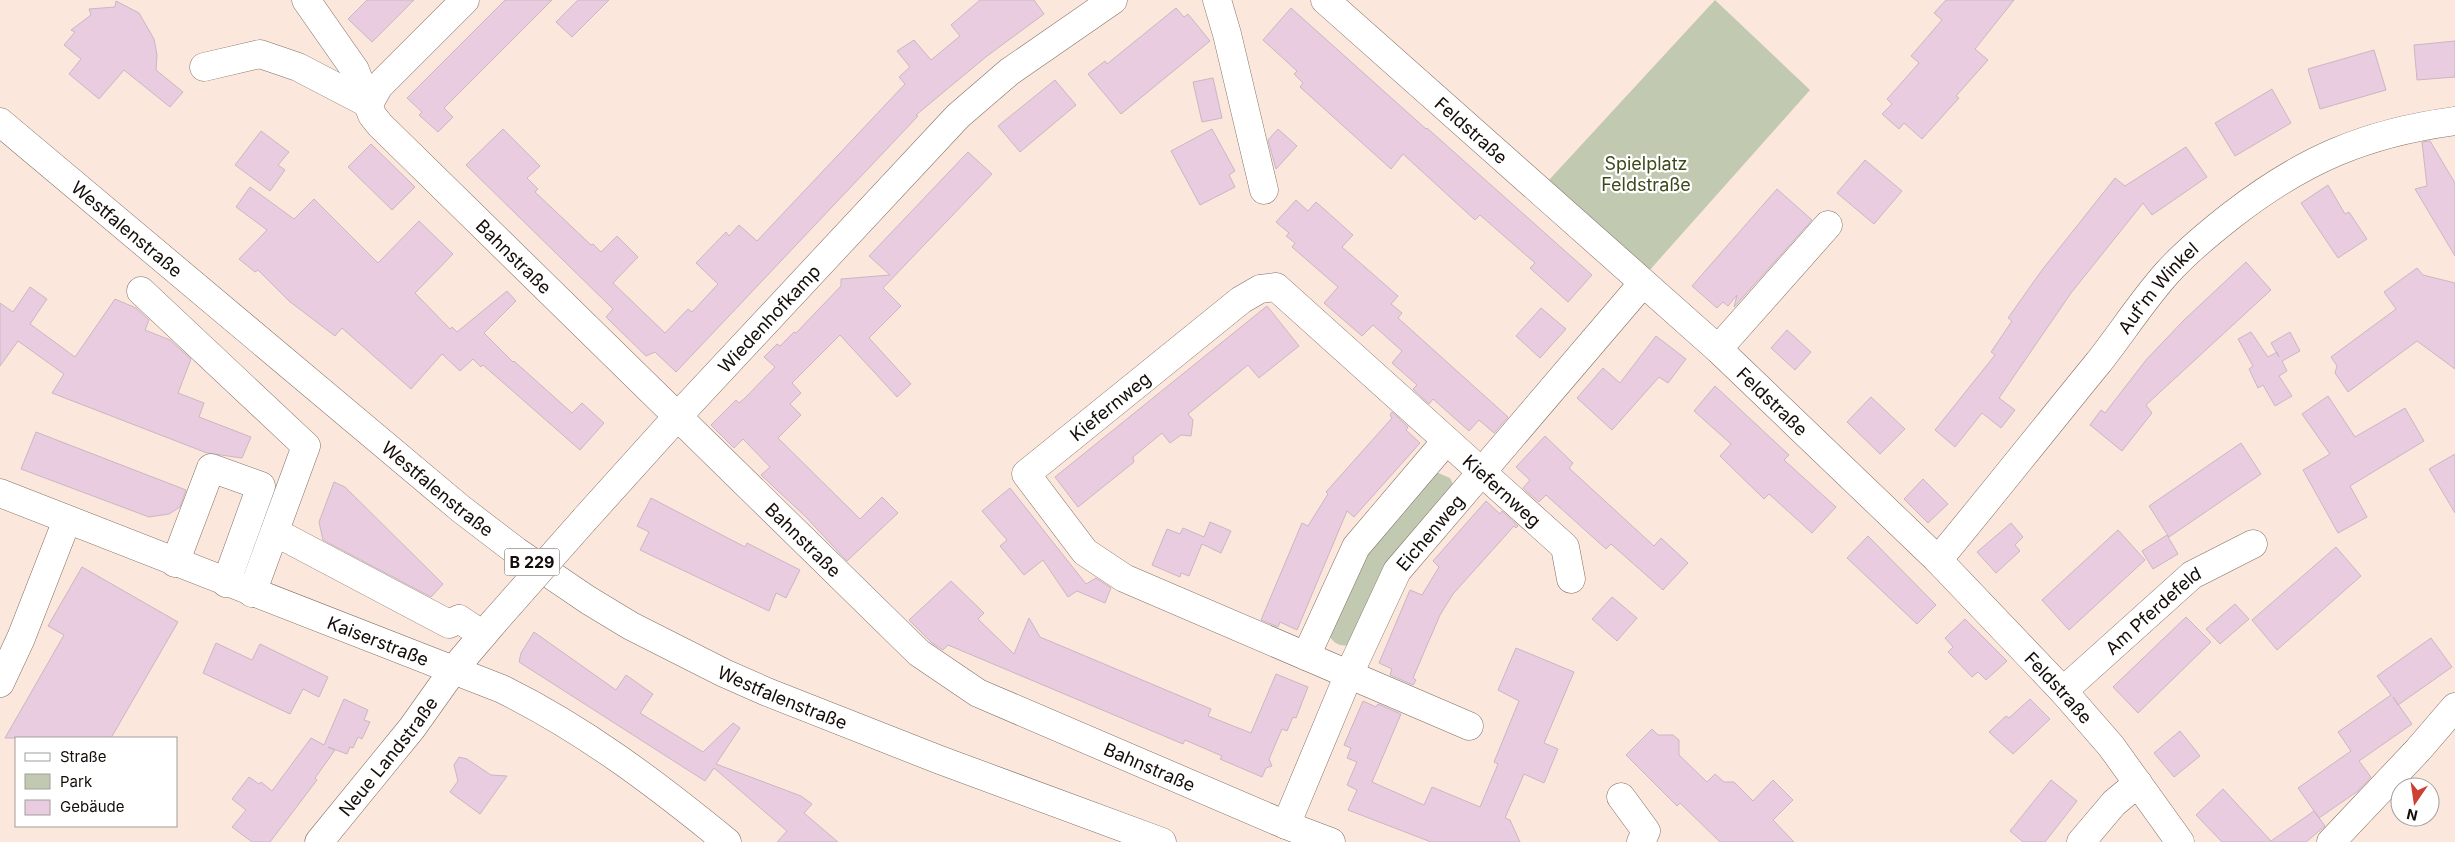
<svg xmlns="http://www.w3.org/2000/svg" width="2455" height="842" font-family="Inter,sans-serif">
	<rect width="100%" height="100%" fill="#fbe7db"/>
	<path fill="#c1c9b1" d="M1715 0 1810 90 1648 272 1549 180Z
		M1436 472 1450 478 1454 486 1356 643C1343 648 1334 646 1328 633L1354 562Z"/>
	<path fill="#e9ccdf" stroke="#cab7c3" d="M367 0H414L372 42 348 19Z
		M505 0H552L444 108 453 117 438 132 419 115 422 112 407 98Z
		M578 0H609L572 37 556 22Z
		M980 0H1034L1044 14 987 56 916 115 918 116 676 372 655 352 646 356 606 317 613 309 466 165 503 129 540 166 527 178 538 189 535 192 591 245 593 244 601 252 617 236 638 257 613 283 665 333 688 309 692 312 718 284 696 263 726 232 729 236 739 225 757 241 905 84 899 77 910 67 897 51 914 40 931 60 960 36 951 25Z
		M1946 0H2014L1975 49 1988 60 1956 96 1959 98 1922 139 1904 123 1899 129 1882 114 1892 104 1887 99 1919 63 1911 56 1942 20 1934 13Z
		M116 1 139 13 154 39 157 55 156 70 183 92 170 107 124 70 99 99 69 74 81 59 64 45 75 32 71 30 91 15 89 9 115 7Z
		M1176 8 1184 17 1188 14 1210 41 1121 114 1088 74 1105 61 1107 64Z
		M1291 8 1426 129 1427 128 1592 275 1568 302 1530 268 1535 263 1480 215 1475 220 1403 154 1391 169 1300 87 1303 83 1294 74 1297 71 1263 40Z
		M2455 41V77L2417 80 2414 45Z
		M2374 50 2386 90 2320 109 2308 69Z
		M1213 78 1222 118 1202 122 1193 82Z
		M1055 80 1076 105 1020 152 998 126Z
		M2272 89 2291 123 2235 156 2215 123Z
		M1212 129 1235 171 1229 175 1235 187 1200 205 1171 151Z
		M1278 129 1297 146 1276 169 1268 140Z
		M261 131 289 152 278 165 285 170 270 191 235 165Z
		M2430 141 2455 183V256L2415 189 2427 186 2422 142Z
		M371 144 415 187 392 210 348 167Z
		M2186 147 2207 177 2152 215 2143 203 2071 293 1999 398 2015 410 2001 428 1982 413 1955 447 1935 430 1995 355 1991 352 2012 321 2008 318 2042 270 2115 178 2125 186Z
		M968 152 992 174 883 288 901 306 869 338 911 384 897 397 840 335 792 383 801 393 790 404 801 415 778 438 860 519 882 497 898 513 847 561 805 516 761 475 770 467 743 439 734 448 711 425 736 400 739 403 745 398 775 367 764 357 777 344 780 346 794 332 796 333 841 286V279L890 275 869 256Z
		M1865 160 1902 191 1874 224 1837 193Z
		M2328 185 2345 214 2349 212 2367 239 2338 258 2301 203Z
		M250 187 294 219 314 199 378 263 419 221 453 254 415 293 450 329 452 327 457 332 507 291 516 301 484 333 513 362 514 361 572 413 582 403 604 423 580 450 483 365 481 367 473 359 460 371 442 354 411 389 342 328 335 336 289 301 258 270 255 272 239 259 267 230 236 207Z
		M1777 189 1812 220 1734 307 1737 295 1728 306 1723 302 1717 308 1692 286Z
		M1296 200 1308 211 1316 202 1353 235 1342 247 1398 296 1391 304 1402 313 1398 318 1508 417 1494 433 1479 420 1469 431 1433 399 1429 404 1413 389 1417 385 1392 363 1402 351 1373 325 1362 336 1324 303 1338 287 1292 247 1295 243 1286 236 1289 233 1276 222Z
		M2246 262 2271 290 2146 405 2152 413 2122 451 2090 425 2101 410 2105 413 2146 360 2184 320Z
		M2417 268 2423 275 2455 283V369L2417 341 2348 392 2335 373 2337 366 2331 357 2396 309 2384 292Z
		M30 287 47 299 30 324 75 357 115 299 136 308 149 320 145 330 170 340 191 359 178 393 204 403 199 417 251 437 242 458 207 453 52 393 64 374 18 341 0 366V303L13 312Z
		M1267 306 1299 346 1259 378 1248 365 1188 414 1193 420 1191 436 1181 435 1170 443 1162 433 1133 457 1134 462 1078 507 1055 477Z
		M1541 308 1566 329 1540 358 1516 336Z
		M1787 330 1811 352 1795 370 1771 348Z
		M2251 332 2268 357 2277 352 2279 357 2271 343 2290 332 2300 351 2282 361 2287 371 2279 376 2292 396 2275 406 2263 385 2258 388 2249 369 2253 366 2238 339Z
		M1656 336 1686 359 1668 383 1659 377 1612 430 1577 398 1603 368 1620 383Z
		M1715 386 1789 455 1784 460 1836 507 1812 533 1769 494 1764 499 1720 456 1731 444 1694 411Z
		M2328 396 2355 437 2405 408 2424 441 2350 486 2367 517 2338 533 2303 470 2330 454 2302 414Z
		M1871 397 1905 429 1880 454 1847 422Z
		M1392 412 1408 427 1406 430 1420 443 1354 517 1347 511 1297 630 1280 622 1278 627 1261 620 1302 523 1308 526 1328 494 1326 492 1392 418 1390 415Z
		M36 432 186 490 180 507 169 514 149 517 21 469Z
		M1545 436 1573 463 1569 468 1654 546 1661 538 1688 563 1663 590 1611 544 1606 549 1546 495 1539 502 1523 488 1530 480 1516 467Z
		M2241 443 2261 474 2169 537 2149 506Z
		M2455 454V513L2429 469Z
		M1923 479 1948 504 1928 523 1904 499Z
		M334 482 345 487 443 584 431 597 323 540 319 522Z
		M1010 488 1086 584 1096 578 1111 588 1105 603 1077 591 1068 597 1043 560 1024 575 1000 546 1007 540 982 511Z
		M651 498 745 547 747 543 800 570 786 598 776 593 769 611 640 550 649 532 637 526Z
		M1486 501 1500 514 1502 511 1518 526 1516 528 1514 526 1453 594 1440 615 1413 678 1416 680 1413 685 1390 675 1392 669 1379 663 1410 590 1422 595 1439 567 1433 561Z
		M1210 522 1231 531 1221 553 1202 544 1189 576 1181 573 1180 577 1152 565 1167 529 1180 534 1183 528 1204 537Z
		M2011 523 2023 537 2015 545 2020 551 1996 573 1977 552Z
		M2118 530 2145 560 2069 630 2042 600Z
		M2167 535 2178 554 2153 569 2142 551Z
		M1868 536 1936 605 1917 624 1847 558Z
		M2336 547 2361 576 2277 650 2252 620Z
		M82 567 178 622 111 738H5L64 635 48 626Z
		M951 581 984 613 978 619 1014 654 1029 618 1040 637 1211 709 1208 716 1251 733 1276 674 1308 687 1296 718 1293 717 1287 731 1282 729 1269 759 1272 766 1266 768 1262 777 1220 759 1222 756 1185 740 1183 744 948 645 943 650 932 643 909 620Z
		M1612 597 1637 618 1617 641 1592 619Z
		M2235 604 2249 619 2220 644 2206 629Z
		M2186 617 2211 642 2138 713 2113 687Z
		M1965 619 2007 661 1986 680 1978 672 1972 677 1948 652 1953 647 1945 638Z
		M534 632 616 690 626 675 653 694 640 713 703 752 733 723 740 728 716 764 801 796 812 804 804 813 838 842H777L787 831 714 768 705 781 519 662 521 653Z
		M2431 638 2452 667 2398 705 2393 697 2412 724 2359 761 2371 777 2358 791 2319 818 2298 788 2351 751 2338 732 2391 695 2377 676Z
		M216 643 252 660 260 644 328 677 319 697 303 689 290 714 203 673Z
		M1516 648 1574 672 1544 743 1558 749 1544 783 1524 774 1505 818 1510 820 1520 842H1431L1348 810 1357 790 1347 785 1357 762 1347 758 1351 748 1344 745 1363 701 1376 707 1378 704 1401 714 1372 782 1424 805 1432 787 1480 807 1498 764 1494 762 1519 701 1498 690Z
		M344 699 368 710 364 720 370 722 362 739 358 737 353 748 350 747 347 754 328 747 335 750 315 778 317 780 270 842H252L232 827 246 810 232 799 249 777 259 784 261 782 272 791 311 738 324 745Z
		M2030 699 2050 719 2013 754 1989 732 2006 716 2009 718Z
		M1652 729 1658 735H1673L1679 740V755L1707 782 1715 774 1724 782H1734L1753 801 1773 780 1793 800 1773 820 1794 842H1720L1680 803 1677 806 1626 755Z
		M2180 731 2200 756 2174 777 2154 753Z
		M459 757 467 759 491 775 507 776 480 814 450 792 458 781 454 765Z
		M2051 780 2077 801 2045 842H2023L2010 831Z
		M2223 789 2271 841 2314 811 2325 826 2306 842H2222L2196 815Z"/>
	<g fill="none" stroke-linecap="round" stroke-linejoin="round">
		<defs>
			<g id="minor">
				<path id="s1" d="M306 0 355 70 372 115 380 125 919 653 978 693 1286 825 1331 842"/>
				<path d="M1217 0 1227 34 1264 190"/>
				<path id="s2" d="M1325 0 1718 349 1938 560 2063 691 2111 746 2180 842"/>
				<path d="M204 67 260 54 298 67 369 104"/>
				<path d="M369 104 379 86 465 0"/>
				<path d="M141 291 306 446 252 593"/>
				<path d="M1718 349 1828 225"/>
				<path id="s3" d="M0 493 502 689C585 730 656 784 727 842"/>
				<path id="s4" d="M585 519 677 417 958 116 1009 72 1113 0"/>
				<path d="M275 532 449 624 459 619 483 635"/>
				<path id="s5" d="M1938 560C1992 495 2044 429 2098 363 2121 334 2142 301 2167 273 2186 252 2209 233 2232 215 2303 160 2365 133 2455 121"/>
				<path d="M175 563 211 468 261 486 226 583"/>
				<path d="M1306 656 1356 547 1446 441"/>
				<path d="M0 683 21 638 67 520"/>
				<path id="s6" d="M2063 691 2192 575 2253 544"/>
				<path id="s7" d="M1469 726 1124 578 1085 552 1026 474 1241 300 1260 289 1276 287 1565 547 1571 579"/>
				<path d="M1621 797 1646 831 1641 842"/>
				<path id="s8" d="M1286 825 1349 674 1397 571 1643 283"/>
				<path id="s9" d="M319 842 412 728 454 669 494 622"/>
				<path d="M2081 842 2114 803 2138 783"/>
				<path d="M2331 842 2418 750 2455 707"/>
			</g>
			<g id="major">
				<path id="s10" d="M0 122 461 509 516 551 588 600 631 626 724 673 767 692 940 760 1162 842"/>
			</g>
		</defs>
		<use href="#minor" stroke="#827166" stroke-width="29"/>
		<use href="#major" stroke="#827166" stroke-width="29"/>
		<use href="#minor" stroke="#fff" stroke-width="28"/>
		<use href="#major" stroke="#fff" stroke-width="28"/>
		<defs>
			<path id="minor-bridge" d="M494 622 585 519"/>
		</defs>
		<use href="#minor-bridge" stroke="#827166" stroke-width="29" stroke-linecap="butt"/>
		<use href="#minor-bridge" stroke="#fff" stroke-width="28"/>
	</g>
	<g text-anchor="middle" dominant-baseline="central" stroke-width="4.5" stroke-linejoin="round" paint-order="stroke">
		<rect fill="#fff" stroke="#5a5653" stroke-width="1" x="504.5" y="548.5" width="55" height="27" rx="4"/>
		<g font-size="16" font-weight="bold" fill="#140d09">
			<text x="532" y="562">B 229</text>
		</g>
		<g font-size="18" fill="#140d09" stroke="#fff">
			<text stroke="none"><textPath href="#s2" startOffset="196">Feldstraße</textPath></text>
			<text stroke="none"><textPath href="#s10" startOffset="166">Westfalenstraße</textPath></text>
			<text stroke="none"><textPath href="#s1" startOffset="334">Bahnstraße</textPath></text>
			<text stroke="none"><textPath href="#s5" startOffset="350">Auf'm Winkel</textPath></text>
			<text stroke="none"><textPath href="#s4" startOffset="272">Wiedenhofkamp</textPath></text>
			<text stroke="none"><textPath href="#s2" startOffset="601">Feldstraße</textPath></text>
			<text stroke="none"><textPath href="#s7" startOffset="628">Kiefernweg</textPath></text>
			<text stroke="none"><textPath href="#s10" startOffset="571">Westfalenstraße</textPath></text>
			<text stroke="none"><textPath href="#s7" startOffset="1139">Kiefernweg</textPath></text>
			<text stroke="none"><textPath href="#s8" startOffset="328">Eichenweg</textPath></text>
			<text stroke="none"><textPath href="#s1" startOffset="739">Bahnstraße</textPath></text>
			<text stroke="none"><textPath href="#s6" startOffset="121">Am Pferdefeld</textPath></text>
			<text stroke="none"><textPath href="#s3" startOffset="406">Kaiserstraße</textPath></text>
			<text stroke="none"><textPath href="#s2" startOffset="1006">Feldstraße</textPath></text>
			<text stroke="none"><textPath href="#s10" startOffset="976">Westfalenstraße</textPath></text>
			<text stroke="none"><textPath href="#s9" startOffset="110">Neue Landstraße</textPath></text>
			<text stroke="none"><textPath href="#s1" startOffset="1159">Bahnstraße</textPath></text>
		</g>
		<g font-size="18" fill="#3c491b" stroke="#fff">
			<text x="1646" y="163">Spielplatz<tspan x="1646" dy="21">Feldstraße</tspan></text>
		</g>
	</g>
	<rect x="15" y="737" width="162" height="90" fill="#ffffff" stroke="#a19e9d"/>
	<rect x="25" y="753" width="25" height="8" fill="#ffffff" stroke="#a19e9d"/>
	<text x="60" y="762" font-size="15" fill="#140d09">Straße</text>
	<rect x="25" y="774" width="25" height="15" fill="#c1c9b1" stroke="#a19e9d"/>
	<text x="60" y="787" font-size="15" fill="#140d09">Park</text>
	<rect x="25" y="800" width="25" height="15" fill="#e9ccdf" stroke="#a19e9d"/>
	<text x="60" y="812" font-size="15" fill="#140d09">Gebäude</text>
	<g transform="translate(2415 802) rotate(193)"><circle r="24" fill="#ffffff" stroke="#a19e9d"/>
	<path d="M0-4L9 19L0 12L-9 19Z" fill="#cd4034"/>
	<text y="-8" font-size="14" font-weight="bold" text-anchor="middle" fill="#140d09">N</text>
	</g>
</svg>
